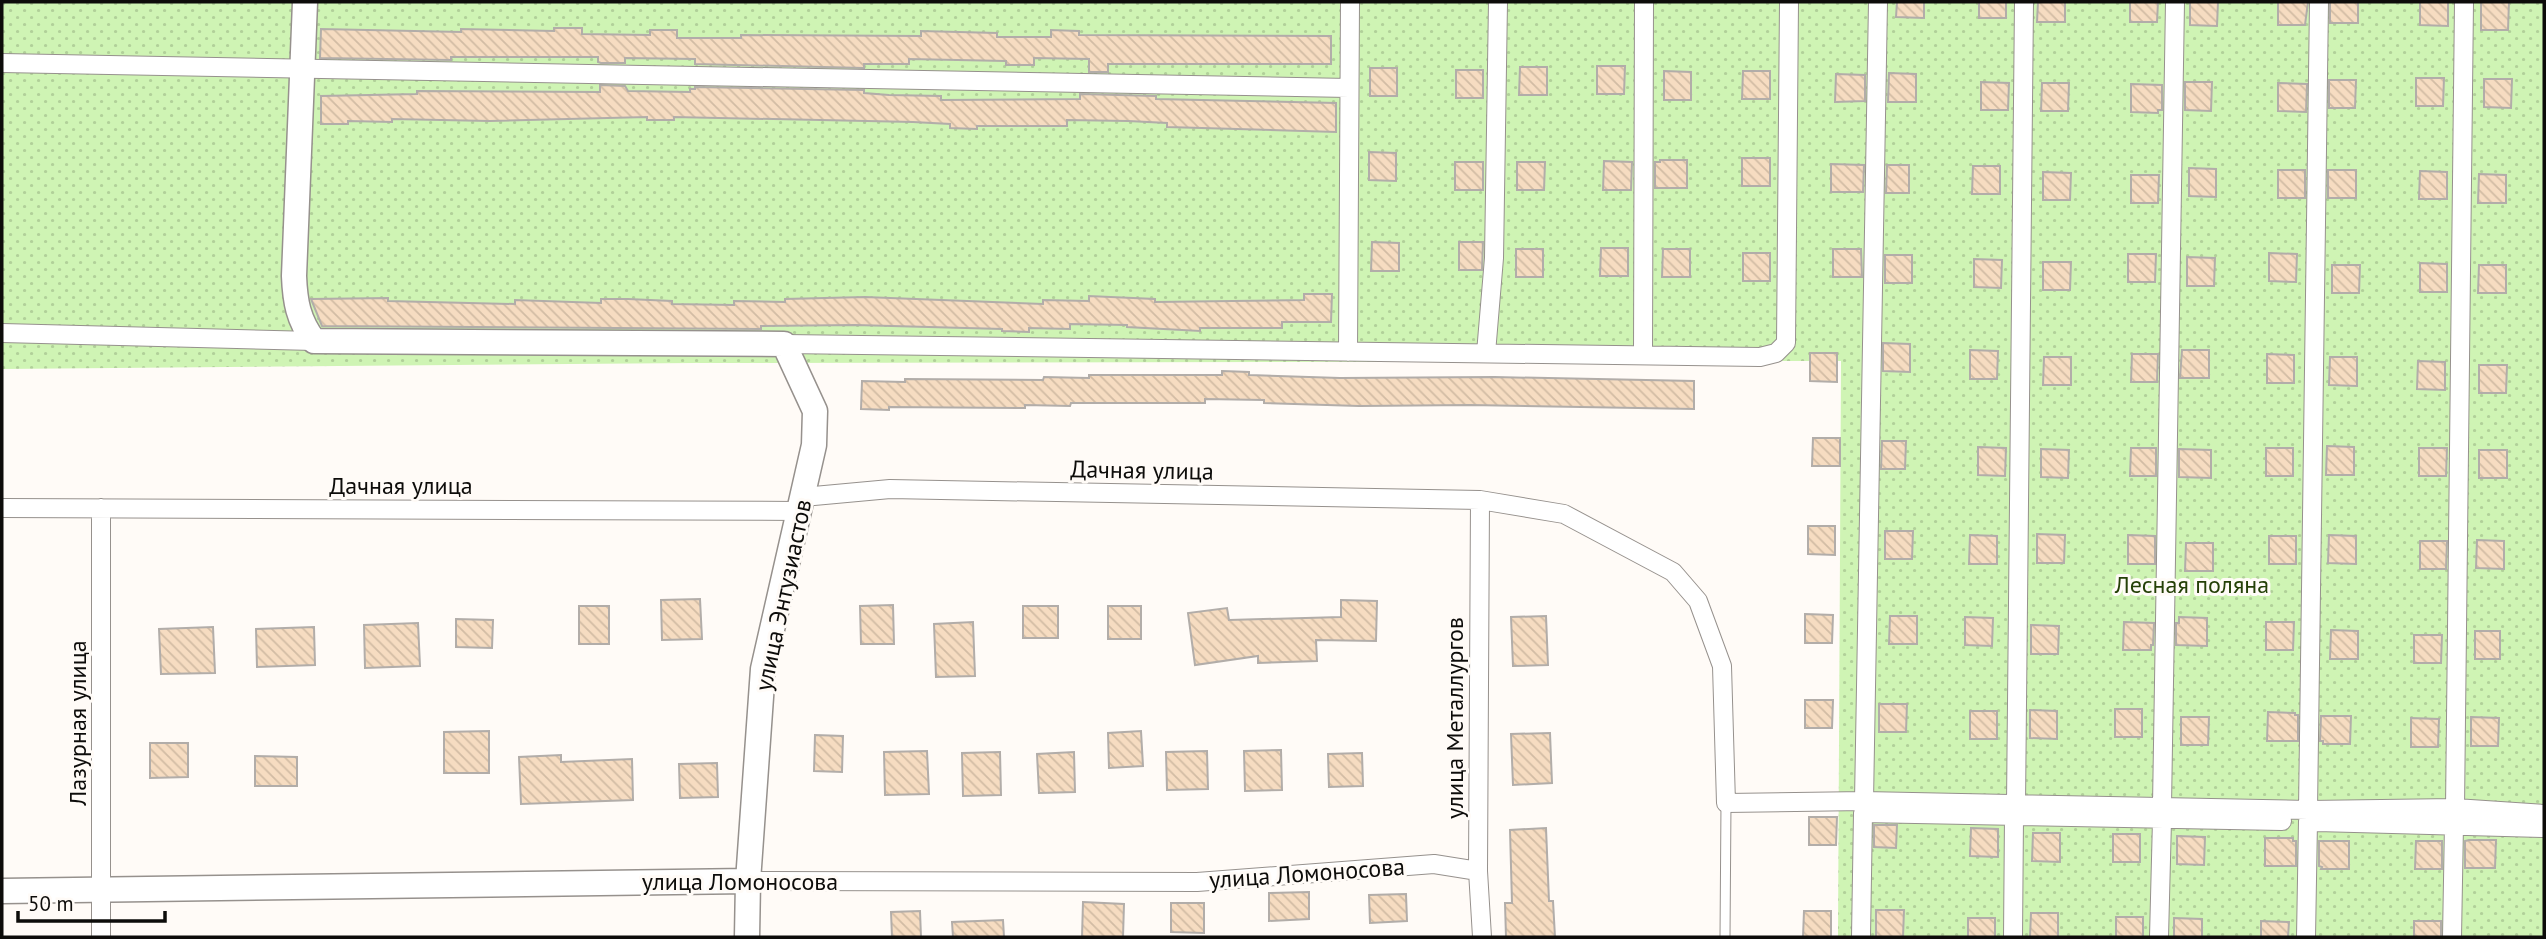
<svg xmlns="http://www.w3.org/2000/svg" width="2546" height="939" font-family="'PT Sans',sans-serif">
	<defs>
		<pattern id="green-dots" width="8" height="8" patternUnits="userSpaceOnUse" patternTransform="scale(1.75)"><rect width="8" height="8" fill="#cff4b4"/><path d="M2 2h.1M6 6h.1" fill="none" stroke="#b1d099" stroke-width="1.8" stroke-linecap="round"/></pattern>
		<pattern id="building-back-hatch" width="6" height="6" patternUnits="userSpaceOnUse" patternTransform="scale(1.75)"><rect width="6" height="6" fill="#f6dcc1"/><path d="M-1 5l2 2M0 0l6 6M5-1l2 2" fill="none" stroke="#d2bca4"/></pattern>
	</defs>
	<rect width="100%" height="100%" fill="#fffbf7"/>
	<path fill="url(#green-dots)" d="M2 2H2544V937H1838L1841 361 694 363 2 369Z"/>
	<path fill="url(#building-back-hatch)" stroke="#b2ada9" stroke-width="2" d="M1897 2H1924V18L1896 17Z
		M1979 2H2006V18H1979Z
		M2038 2H2065V22H2037Z
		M2130 2H2158L2157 22H2130Z
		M2190 2H2218L2217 26 2190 25Z
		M2278 2H2308L2305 25H2278Z
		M2330 2H2358V23H2330Z
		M2420 2H2448V26L2420 25Z
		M2481 2H2509L2508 30H2481Z
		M554 28H582V34L650 35V30H677V38H741V35L921 36V31L997 33V37H1051V30L1079 31V35L1331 36V64H1108V72H1089V59L1034 58V65H1006V61L909 59V64H864V68L695 64V59L625 58V63H601L598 62V57H451V60L320 58 321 29 461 32V29L554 31Z
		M1597 66H1625L1624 94H1597Z
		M1520 67H1547V95H1519Z
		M1370 68H1397V96H1370Z
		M1456 70H1483V98H1456Z
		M1664 71 1691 72V100H1664Z
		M1743 71H1770V99H1742Z
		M1889 73 1916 74V102H1888Z
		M1836 74 1865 75V101L1835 102Z
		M2416 78H2444L2443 106H2416Z
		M2484 79H2512L2511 108 2484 107Z
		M2329 80H2356L2355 108H2329Z
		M1981 82 2009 83 2008 110H1981Z
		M2185 82H2212L2211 111 2185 110Z
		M2042 83H2069L2068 111H2041Z
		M2278 83 2307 84 2306 112 2278 111Z
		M2131 84 2162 85V110H2158V113L2131 112Z
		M600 85 625 86 628 91 690 92V89H695V87L864 90V93L889 95 941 96V100L1080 99V94L1156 96V99L1336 103V132L1167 127V123L1128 121 1067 120V126H977V129L950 128V124L913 122 674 117V120H647V117L490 121 392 119V122L348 121V124H321V96L417 94V91L600 92Z
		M1369 152 1396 153V181L1369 180Z
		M1742 158H1770V186H1742Z
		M1660 160H1687V188H1655V162H1660Z
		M1604 161 1632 162 1631 190H1603Z
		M1455 162H1483V190H1455Z
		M1517 162H1545L1544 190H1517Z
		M1831 164 1864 165 1863 192H1831Z
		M1887 165H1909V193H1886Z
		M1973 166H2000V194H1972Z
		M2189 168 2216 169V197L2189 196Z
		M2278 170H2305V198H2278Z
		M2328 170H2356V198H2328Z
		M2420 171 2447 172V199H2419Z
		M2043 172 2071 173 2070 200H2043Z
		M2479 174 2506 175V203H2478Z
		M2131 175H2159L2158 203H2131Z
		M1372 242 1399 243V271H1371Z
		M1459 242H1483L1482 270H1459Z
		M1601 248H1628V276H1600Z
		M1516 249H1543V277H1516Z
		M1663 249H1690V277H1662Z
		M1833 249H1861L1862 277H1833Z
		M1743 253H1770V281H1743Z
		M2269 253 2297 254 2296 282 2269 281Z
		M2128 254H2156L2155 282H2128Z
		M1885 255H1912V283H1885Z
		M2187 257 2215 258 2214 286H2187Z
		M1974 259 2002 260 2001 288 1974 287Z
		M2043 262H2071L2070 290H2043Z
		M2420 263 2447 264V292H2420Z
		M2332 265H2360L2359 293H2332Z
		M2479 265H2506V293H2478Z
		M1304 294H1332L1331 322H1282V328H1200V331L1127 327V325L1070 324V329L1029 328V332L1002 331V329L855 325 761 326V329L322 326 311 299 388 298V301L515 304V300L601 303V299H628L672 301V304L734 305V301L785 302V299L865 297 1043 304V300L1089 301V296L1155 299V302L1304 300Z
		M1883 343 1910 344V372L1883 371Z
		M1970 350 1998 351 1997 379H1970Z
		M2182 350H2209V378H2180Z
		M1810 353H1837V382L1810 381Z
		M2132 354H2158L2157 382H2131Z
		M2267 354 2294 355V383H2267Z
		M2044 357H2071V385H2043Z
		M2330 357H2357V386L2329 385Z
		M2418 361 2445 362V390L2417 389Z
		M2479 365H2507L2506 393H2479Z
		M1222 371 1249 372V375L1340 378 1494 377 1694 381V409L1470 405 1359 406 1264 403V400L1205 399V403H1071L1070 406 1025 405V408L889 407V410L861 409 862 381 905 382V379L1043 380 1044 377 1089 378V375H1222Z
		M1813 438H1840V466H1812Z
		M1882 441H1906L1905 469H1881Z
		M2327 446 2354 447V475H2326Z
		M1978 447 2006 448 2005 476 1978 475Z
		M2131 448H2156V476H2130Z
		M2266 448H2293V476H2266Z
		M2419 448H2447L2446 476H2419Z
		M2041 449 2069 450 2068 478 2041 477Z
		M2179 449 2211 450V478L2179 477Z
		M2479 450H2507V478H2479Z
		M1808 526H1835V555L1808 554Z
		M1885 531H1913L1912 559H1885Z
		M2037 534 2065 535 2064 563H2037Z
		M1970 535 1997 536V564H1969Z
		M2128 535 2155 536V564H2128Z
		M2329 535 2356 536V564L2328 563Z
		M2269 536H2296V564H2269Z
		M2477 540 2504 541V569L2476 568Z
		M2420 541H2447L2446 569H2420Z
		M2186 543H2213V571H2185Z
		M700 599 702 639 662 640 661 600Z
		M1341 600 1377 601 1376 641 1316 640 1317 661 1258 663V656L1195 665 1188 613 1227 608 1229 620 1341 617Z
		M893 605 894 644H861L860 606Z
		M579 606H609V644H579Z
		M1023 606H1058V638H1023Z
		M1108 606H1141V639H1108Z
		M1805 614 1833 615 1832 643H1805Z
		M1546 616 1548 665 1513 666 1511 617Z
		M1890 616H1917V644H1889Z
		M1965 617 1993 618 1992 646 1965 645Z
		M2179 617 2207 618V646L2176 645V623H2179Z
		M456 619 493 620 492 648 456 647Z
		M973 622 975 676 936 677 934 624Z
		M2124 622 2154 623 2153 645H2151V650H2123Z
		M2266 622H2294L2293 650H2266Z
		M418 623 420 666 365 668 364 625Z
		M2031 625 2059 626 2058 654H2031Z
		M213 627 215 673 161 674 159 629Z
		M314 627 315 665 257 667 256 629Z
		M2331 630 2358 631V659H2330Z
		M2475 631H2500V659H2475Z
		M2414 635H2442L2441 663H2414Z
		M1805 700H1833L1832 728H1805Z
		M1879 704H1907L1906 732H1879Z
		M2115 709H2142V737H2115Z
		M2030 710 2057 711V739L2030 738Z
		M1970 711H1997V739H1970Z
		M2268 712 2295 713V715H2298V741H2267Z
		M2321 716H2351L2350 744H2323V741H2320Z
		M2181 717H2209L2208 745H2181Z
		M2471 717 2499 718 2498 746H2471Z
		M2411 718 2439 719 2438 747H2411Z
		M489 731V773H444V732Z
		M1141 731 1143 766 1109 768 1108 733Z
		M1550 733 1552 783 1513 785 1511 734Z
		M815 735 843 736 842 772 814 771Z
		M150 743H188V777L150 778Z
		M1281 750 1282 790 1245 791 1244 751Z
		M927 751 929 794 885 795 884 752Z
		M1207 751 1208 789 1167 790 1166 752Z
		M1000 752 1001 795 963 796 962 753Z
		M1074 752 1075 792 1039 793 1037 754Z
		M1362 753 1363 786 1329 787 1328 754Z
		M561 755V762L632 759 633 800 521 804 519 757Z
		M255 756 297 757V786H255Z
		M717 763 718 797 680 798 679 764Z
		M1809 817H1837L1836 845H1809Z
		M1874 825H1897L1896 848 1874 847Z
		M1546 828 1549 901H1553L1555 937H1506L1505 903H1512L1510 830Z
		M1971 828 1998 829V857L1970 856Z
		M2033 833H2060V862L2032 861Z
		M2113 834H2140V862H2113Z
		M2177 836 2205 837 2204 865 2177 864Z
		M2265 838H2293V841H2296V866H2265Z
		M2469 840H2496L2495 868H2465V841Z
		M2319 841H2349V869H2321L2322 867 2319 866Z
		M2416 841H2442V869H2415Z
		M1309 892V919L1269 921V893Z
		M1406 894 1407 921 1370 923 1369 895Z
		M1083 902 1124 904 1123 937H1082Z
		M1171 903H1204V933L1171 932Z
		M1876 910H1904L1903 937H1876Z
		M920 911 921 937H892L891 912Z
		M1804 911H1831V937H1803Z
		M2031 913H2058V937H2030Z
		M2116 917H2143V937H2116Z
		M1968 918H1995V937H1968Z
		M2174 918 2202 919V937H2174Z
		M1003 920 1004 937H953L952 922Z
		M2261 921 2289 922 2288 937H2261Z
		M2414 921H2441V937H2414Z"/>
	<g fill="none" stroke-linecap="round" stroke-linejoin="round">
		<defs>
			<path id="lane" d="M1725 937 1726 803"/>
			<path id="street" d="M2 63 1349 88
				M2 333 314 341
				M784 344 1760 357 1776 353 1786 343 1789 2
				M1348 352 1350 2
				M1486 353 1494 258 1498 2
				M1643 355 1644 2
				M803 497 890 489 1480 500 1564 514 1673 572 1698 601 1722 666 1726 803 1864 801 2308 810 2455 808 2544 814
				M1480 500 1478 871 1482 937
				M2 508 800 511
				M101 508V937
				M1864 801 1878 2
				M2016 804 2024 2
				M2162 806 2175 2
				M2455 808 2464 2
				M2308 810 2319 2
				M2317 822 2544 828
				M748 881 1197 882 1434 864 1478 871
				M1861 937 1863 813 2282 821
				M2013 937 2014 817
				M2159 937 2162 820
				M2306 937 2308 821
				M2452 937 2454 824"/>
			<path id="secondary" d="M305 2 294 276C295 301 298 320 314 341L784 344 815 411 814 445 763 669 748 881 747 937
				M2 891 748 881"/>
		</defs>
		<use href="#lane" stroke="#96918d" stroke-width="11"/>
		<use href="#street" stroke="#96918d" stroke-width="20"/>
		<use href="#secondary" stroke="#96918d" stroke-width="27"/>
		<use href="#lane" stroke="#fff" stroke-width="9"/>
		<use href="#street" stroke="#fff" stroke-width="18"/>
		<use href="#secondary" stroke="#fff" stroke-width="24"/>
	</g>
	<g text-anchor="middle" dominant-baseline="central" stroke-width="6" stroke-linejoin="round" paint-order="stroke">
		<g font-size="24" fill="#0d0c0a" stroke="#fffbf7">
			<text transform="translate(1142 470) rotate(1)">Дачная улица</text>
			<text x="401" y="485">Дачная улица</text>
			<text transform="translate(783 595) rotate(-78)">улица Энтузиастов</text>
			<text transform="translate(1454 718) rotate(-90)">улица Металлургов</text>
			<text transform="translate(77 723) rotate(-90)">Лазурная улица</text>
			<text transform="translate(1307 873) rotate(-4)">улица Ломоносова</text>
			<text x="740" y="881">улица Ломоносова</text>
		</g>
		<g font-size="24" fill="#254007" stroke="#fffbf7">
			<text x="2192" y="584">Лесная поляна</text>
		</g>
	</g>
	<rect width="2546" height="939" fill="none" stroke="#0d0c0a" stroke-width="7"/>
	<path d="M18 911v10h147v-10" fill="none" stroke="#0d0c0a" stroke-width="3.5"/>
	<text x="28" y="911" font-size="21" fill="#0d0c0a" stroke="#fffbf7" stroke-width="5" paint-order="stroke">50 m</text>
</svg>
